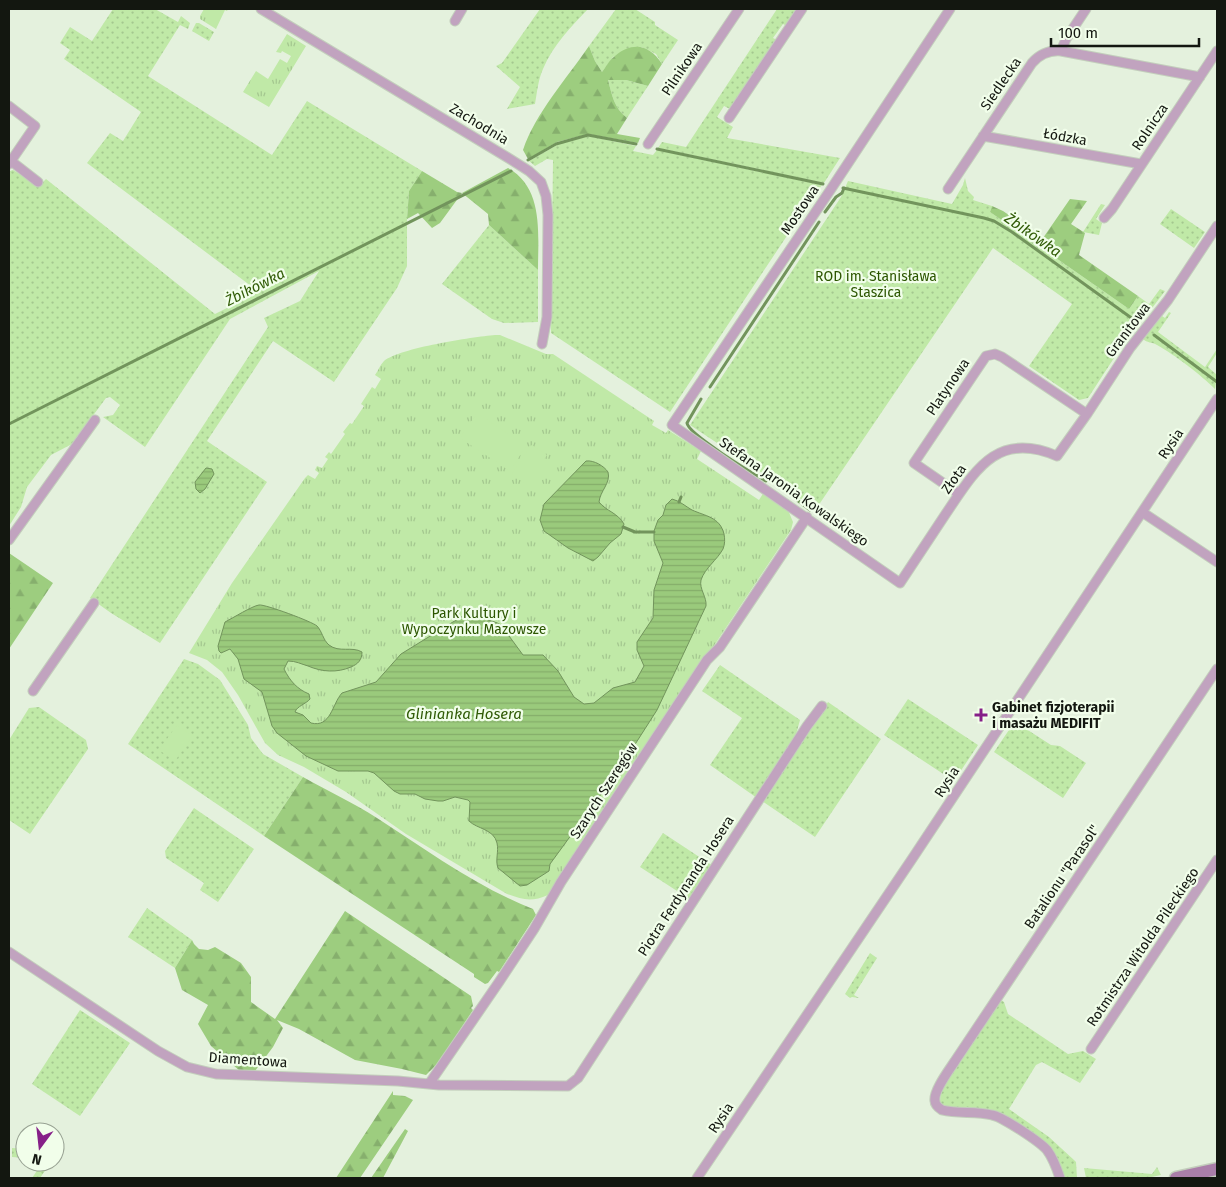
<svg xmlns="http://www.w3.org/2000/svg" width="1226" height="1187" font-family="'Fira Sans',sans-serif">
	<defs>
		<pattern id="grass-dots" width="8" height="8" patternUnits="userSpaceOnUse" patternTransform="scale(1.25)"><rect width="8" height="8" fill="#c0e9a7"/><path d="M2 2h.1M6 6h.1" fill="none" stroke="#a4c78f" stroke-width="1.8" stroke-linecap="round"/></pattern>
		<pattern id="forest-firs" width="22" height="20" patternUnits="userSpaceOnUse" patternTransform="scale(1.25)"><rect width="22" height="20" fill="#9dcd7f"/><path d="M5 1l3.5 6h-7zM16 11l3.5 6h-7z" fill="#86af6d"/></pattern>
		<pattern id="park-tufts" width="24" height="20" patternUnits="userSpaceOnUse" patternTransform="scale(1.25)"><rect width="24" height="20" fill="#c0e9a7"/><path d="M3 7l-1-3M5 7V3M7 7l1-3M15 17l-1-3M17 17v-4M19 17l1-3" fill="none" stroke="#a4c78f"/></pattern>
		<pattern id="water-rules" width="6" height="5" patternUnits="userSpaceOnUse" patternTransform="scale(1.25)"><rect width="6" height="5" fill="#9aca7c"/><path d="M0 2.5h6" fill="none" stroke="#84ad6a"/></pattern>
	</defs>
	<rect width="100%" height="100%" fill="#e4f1dd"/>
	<path fill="url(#grass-dots)" d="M113 9H155L178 22 181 16 190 23 188 29 180 25 148 76 272 155 307 101 422 171 409 191 407 219V266L397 288 334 382 273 341 207 441 267 482 160 643 111 613 90 598 268 327 264 318 300 301 319 271 230 319 145 447 103 417 113 415 120 405 110 397 106 398 72 444 51 455 27 487 21 507 9 526 10 171 13 170 39 186 46 179 215 314 259 292 87 163 110 133 123 141 141 112 64 59 70 50 60 43 70 27 92 41Z
		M540 9H588C571 27 553 45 543 69 538 80 537 93 535 104L507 109 520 87 496 66 502 63Z
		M616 9H635L655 22V25L678 40 662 64 656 54 642 47 613 57 602 72 595 61 589 46Z
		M777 9H798L787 26 783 24 773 38 777 40 730 109 724 106 717 117 733 127 727 138 840 158 824 183 658 148 662 142 686 147Z
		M196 23H199L214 32 209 41 192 31Z
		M608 80H626L648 86 627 118C614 108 612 95 608 80Z
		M588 136 636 146 633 151 653 155 657 150 822 185 816 192 670 412 551 333 553 160 547 159 535 166 529 161 559 144Z
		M965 178 968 191 974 197 973 200 992 206 990 212 1129 309 1138 296 1149 304 1160 289 1165 291 1143 320 1140 318 1088 398 1079 400 1029 366 1072 304 993 248 816 509 690 425 841 197 848 181 952 204 963 185Z
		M1101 204 1105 205 1096 219 1102 223 1099 235 1083 232Z
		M1171 209 1205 232 1194 248 1160 224Z
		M489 225 538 270V322L504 323 492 319 442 284Z
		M1169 312 1171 313 1158 332 1205 367 1217 349V353L1208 367 1217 375 1215 389C1201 375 1175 355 1157 345 1152 342 1147 343 1143 339L1162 316 1165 318Z
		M184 659 198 664 220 680 248 725 251 738 263 754 303 777 264 836 128 744Z
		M720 665 800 720 795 738 757 798 710 765 742 718 702 691Z
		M908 699 978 745 954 781 884 735Z
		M828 702 881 739 815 837 762 801Z
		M39 707 86 740 88 749 30 834 9 820V740L29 708Z
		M1020 725 1051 745 1060 746 1086 763 1063 798 994 752 1011 727Z
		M194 808 254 849 218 902 200 890 204 883 166 858 165 851Z
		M663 833 713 866 691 900 640 867Z
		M147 908 192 940 175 968 128 937Z
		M870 953 877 958 854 995 859 998 852 997 850 998 845 994Z
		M1000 999 1004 1002 1008 1014 1068 1054 1083 1051 1096 1059 1080 1083 1042 1062 1036 1065 1009 1109 1049 1137 1074 1160 1076 1162 1077 1178H1063L1037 1137 998 1112 949 1108 944 1106 940 1102 941 1087Z
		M80 1010 130 1043 80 1116 32 1084Z
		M12 1148 25 1149V1158L12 1157Z
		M43 1162H51L40 1178H32Z
		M1157 1167 1161 1175 1147 1178H1086L1084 1168 1152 1174Z"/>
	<path fill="url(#forest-firs)" d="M589 46 595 61 602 72C606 67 609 60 615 56 633 41 650 45 662 64L648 86 626 80H608C612 95 614 108 627 118L617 134 640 138 638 143 588 134 557 142 528 159 523 150C535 114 567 78 589 46Z
		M508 168C544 188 538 234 538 270L489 225 488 214 462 193 440 223 432 228 418 213 407 219 409 191 422 171 457 192 462 193Z
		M1070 199 1087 201 1071 224 1085 233 1079 255 1138 296 1129 309 990 212 992 206 1003 211 1043 238Z
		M9 553 53 583 9 649Z
		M303 777C328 791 354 803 377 818 428 851 477 887 533 909L536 915 499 972 497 971 488 983 485 984 474 977V974L264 836Z
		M345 911 471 996 473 1006 471 1008 473 1010 439 1062 426 1075 402 1069 355 1060 299 1029 277 1020 283 1028 273 1047 255 1071H240L211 1046 198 1024 208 1005 182 990 175 968 192 940 194 944 199 949 208 950 215 947 241 963 251 977V1002L275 1019Z
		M393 1091V1095L405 1096 413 1100 360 1178H336Z
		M405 1129 408 1131 383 1178H371Z"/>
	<path fill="url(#park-tufts)" d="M204 9H228L227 11 225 10 216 29 200 19V16Z
		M287 34 306 46 269 107 243 92 256 71 268 79 280 59 287 63 291 56 282 51 281 53 276 52Z
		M495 335H500L546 354H553L654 421 652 425 666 433 668 430 701 451 697 459 759 500 764 492 788 510 793 522 791 530 548 895C532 902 523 900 507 894L406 834 346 792 304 767 278 755 265 743 238 695 222 672 207 660 189 653 232 583 305 478 308 475 315 479 319 473 315 470 317 466 322 468 328 459 325 457 329 452 331 454 345 434 343 432 350 423 352 424 364 406 361 404 372 387 375 389 381 379 375 375C378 371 380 365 384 361 400 348 472 337 495 335Z"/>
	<path fill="#c0e9a7" d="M477 413 526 446 510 471 460 438Z
		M531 445 547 455 527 485 512 474Z
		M177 725 192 736 175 761 159 750Z"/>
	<path fill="url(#water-rules)" stroke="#72945c" d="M586 461C594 460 604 466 608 472 611 483 600 491 599 502 606 511 618 513 624 524L621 534 610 543 598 557 593 561 568 548 544 531 540 520 544 504Z
		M206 468 212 469 214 474 205 489 200 493 196 489 195 482Z
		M672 499C680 501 685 506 692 510 705 516 720 517 724 534 725 539 725 544 723 549 717 560 705 568 701 580 699 589 707 597 706 606L657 710 618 771 550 864 549 871 527 885 520 886 498 868C495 860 499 852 497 843 494 829 477 829 469 821L470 802 468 800 455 797 443 801H438L425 799 415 794H400L394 791 374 773 368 771H338L306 756 277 733 272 726 262 692 244 679 238 659 230 649 221 653 219 651 218 646 225 622C233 618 252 606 259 605 265 604 313 622 317 626 322 631 323 640 329 645 339 653 352 646 362 652 362 660 358 664 351 667 337 673 322 672 308 666 301 664 296 661 288 661L284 669C290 681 297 689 309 694L310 699C306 704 297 706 295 712L303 715 311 723C331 728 332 704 342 693L376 682 401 654 461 617C469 615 494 620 501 625L523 655H543L558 671 574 697 584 704 594 703 613 688 635 682 644 666 637 650V642L653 618 654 590 663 563 654 541V531L658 520 663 515 666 505Z"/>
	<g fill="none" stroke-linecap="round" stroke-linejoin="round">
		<path stroke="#72945c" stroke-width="3" d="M657 149 823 184
			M528 160 556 144 588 135 636 144
			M843 188 984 218 994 221 1012 232 1137 322
			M825 212 836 197 842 193 844 188
			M1154 335 1217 382
			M710 387 819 222
			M701 399 687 423C688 434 752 473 766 481
			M9 424 511 171
			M797 500 810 510
			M679 502 681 497
			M623 527 635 532H654"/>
		<defs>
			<path id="minor" d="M261 9 510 159 529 171 541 182 546 196 548 215 547 317 542 344
				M950 9 829 192 672 425 900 583C915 560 930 538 945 515 975 471 996 430 1057 456L1087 414 1130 348 1168 300 1217 226
				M455 21 462 9
				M1061 51 1200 77
				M9 106 35 126 11 161
				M729 118 802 9
				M983 136 1141 164
				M648 144 739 9
				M9 164 11 161 38 182
				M948 189 1032 63C1040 54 1049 50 1061 51L1066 39 1086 9
				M1104 218 1112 209 1217 51
				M959 494 914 463 986 356 995 354 1002 357 1087 414
				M1142 512 1217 562
				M9 540 95 420
				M33 691 94 603
				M9 952 158 1051 187 1067 216 1074 398 1081 439 1085 568 1086 578 1078 807 726 822 706
				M1091 1049 1217 860
				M429 1084 499 982 534 929 561 882 707 660 720 647 807 517
				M697 1178 912 859 1217 399
				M1060 1178C1057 1169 1053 1158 1047 1150 1040 1142 1003 1117 992 1115 976 1111 958 1114 942 1110 939 1108 935 1105 935 1101 933 1091 950 1069 955 1061L1217 669"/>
			<path id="secondary" d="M1176 1178 1217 1169"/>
		</defs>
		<use href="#minor" stroke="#c3cebc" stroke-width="11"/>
		<use href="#secondary" stroke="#c3cebc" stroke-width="15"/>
		<use href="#minor" stroke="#c1a3bf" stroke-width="9"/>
		<use href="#secondary" stroke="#aa7ea9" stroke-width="12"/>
	</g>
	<path fill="#862088" stroke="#f1feea" stroke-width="2" d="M978.5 707.5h5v5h5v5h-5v5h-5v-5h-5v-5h5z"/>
	<g text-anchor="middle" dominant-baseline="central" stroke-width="4.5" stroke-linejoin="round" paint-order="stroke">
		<g font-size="14" fill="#131710" stroke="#f1feea">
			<text transform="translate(682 69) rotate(-56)">Pilnikowa</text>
			<text transform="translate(1001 84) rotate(-56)">Siedlecka</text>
			<text transform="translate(479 124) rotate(31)">Zachodnia</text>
			<text transform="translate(1150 127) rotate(-56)">Rolnicza</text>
			<text transform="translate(1065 137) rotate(10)">Łódzka</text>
			<text transform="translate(800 210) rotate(-56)">Mostowa</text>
			<text transform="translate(1128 330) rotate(-53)">Granitowa</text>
			<text transform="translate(948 387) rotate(-56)">Platynowa</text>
			<text transform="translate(1171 444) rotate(-56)">Rysia</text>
			<text transform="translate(954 479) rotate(-55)">Złota</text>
			<text transform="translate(794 492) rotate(35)">Stefana Jaronia Kowalskiego</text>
			<text transform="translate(947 782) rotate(-57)">Rysia</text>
			<text transform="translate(604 791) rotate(-57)">Szarych Szeregów</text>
			<text transform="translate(1062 877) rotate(-56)">Batalionu "Parasol"</text>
			<text transform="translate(686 886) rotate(-57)">Piotra Ferdynanda Hosera</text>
			<text transform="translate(1143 947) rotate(-56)">Rotmistrza Witolda Pileckiego</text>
			<text transform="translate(248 1060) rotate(4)">Diamentowa</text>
			<text transform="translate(721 1118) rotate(-56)">Rysia</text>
		</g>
		<g font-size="14" fill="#2c5600" stroke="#f1feea">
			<text x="876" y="276">ROD im. Stanisława<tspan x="876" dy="16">Staszica</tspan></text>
			<text x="474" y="613">Park Kultury i<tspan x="474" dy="16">Wypoczynku Mazowsze</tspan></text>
		</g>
		<g font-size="14" font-weight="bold" fill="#131710" stroke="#f1feea" text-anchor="start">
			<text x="992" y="707">Gabinet fizjoterapii<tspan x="992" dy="16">i masażu MEDIFIT</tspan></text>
		</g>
		<g font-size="15" font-style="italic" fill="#305b06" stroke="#f1feea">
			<text transform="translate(1033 235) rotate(35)">Żbikówka</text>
			<text transform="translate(255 287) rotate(-27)">Żbikówka</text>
			<text x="464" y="714">Glinianka Hosera</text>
		</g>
	</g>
	<rect width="1226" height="1187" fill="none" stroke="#131710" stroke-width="20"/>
	<g transform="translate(40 1147) rotate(195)"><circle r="24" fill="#f1feea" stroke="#98a293"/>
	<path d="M0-4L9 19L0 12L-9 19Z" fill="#862088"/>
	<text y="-8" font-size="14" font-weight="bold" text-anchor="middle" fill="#131710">N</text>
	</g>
	<path d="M1051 38v8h148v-8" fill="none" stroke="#131710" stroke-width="2.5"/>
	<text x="1058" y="38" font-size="15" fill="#131710" stroke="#f1feea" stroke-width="4" paint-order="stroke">100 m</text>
</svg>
